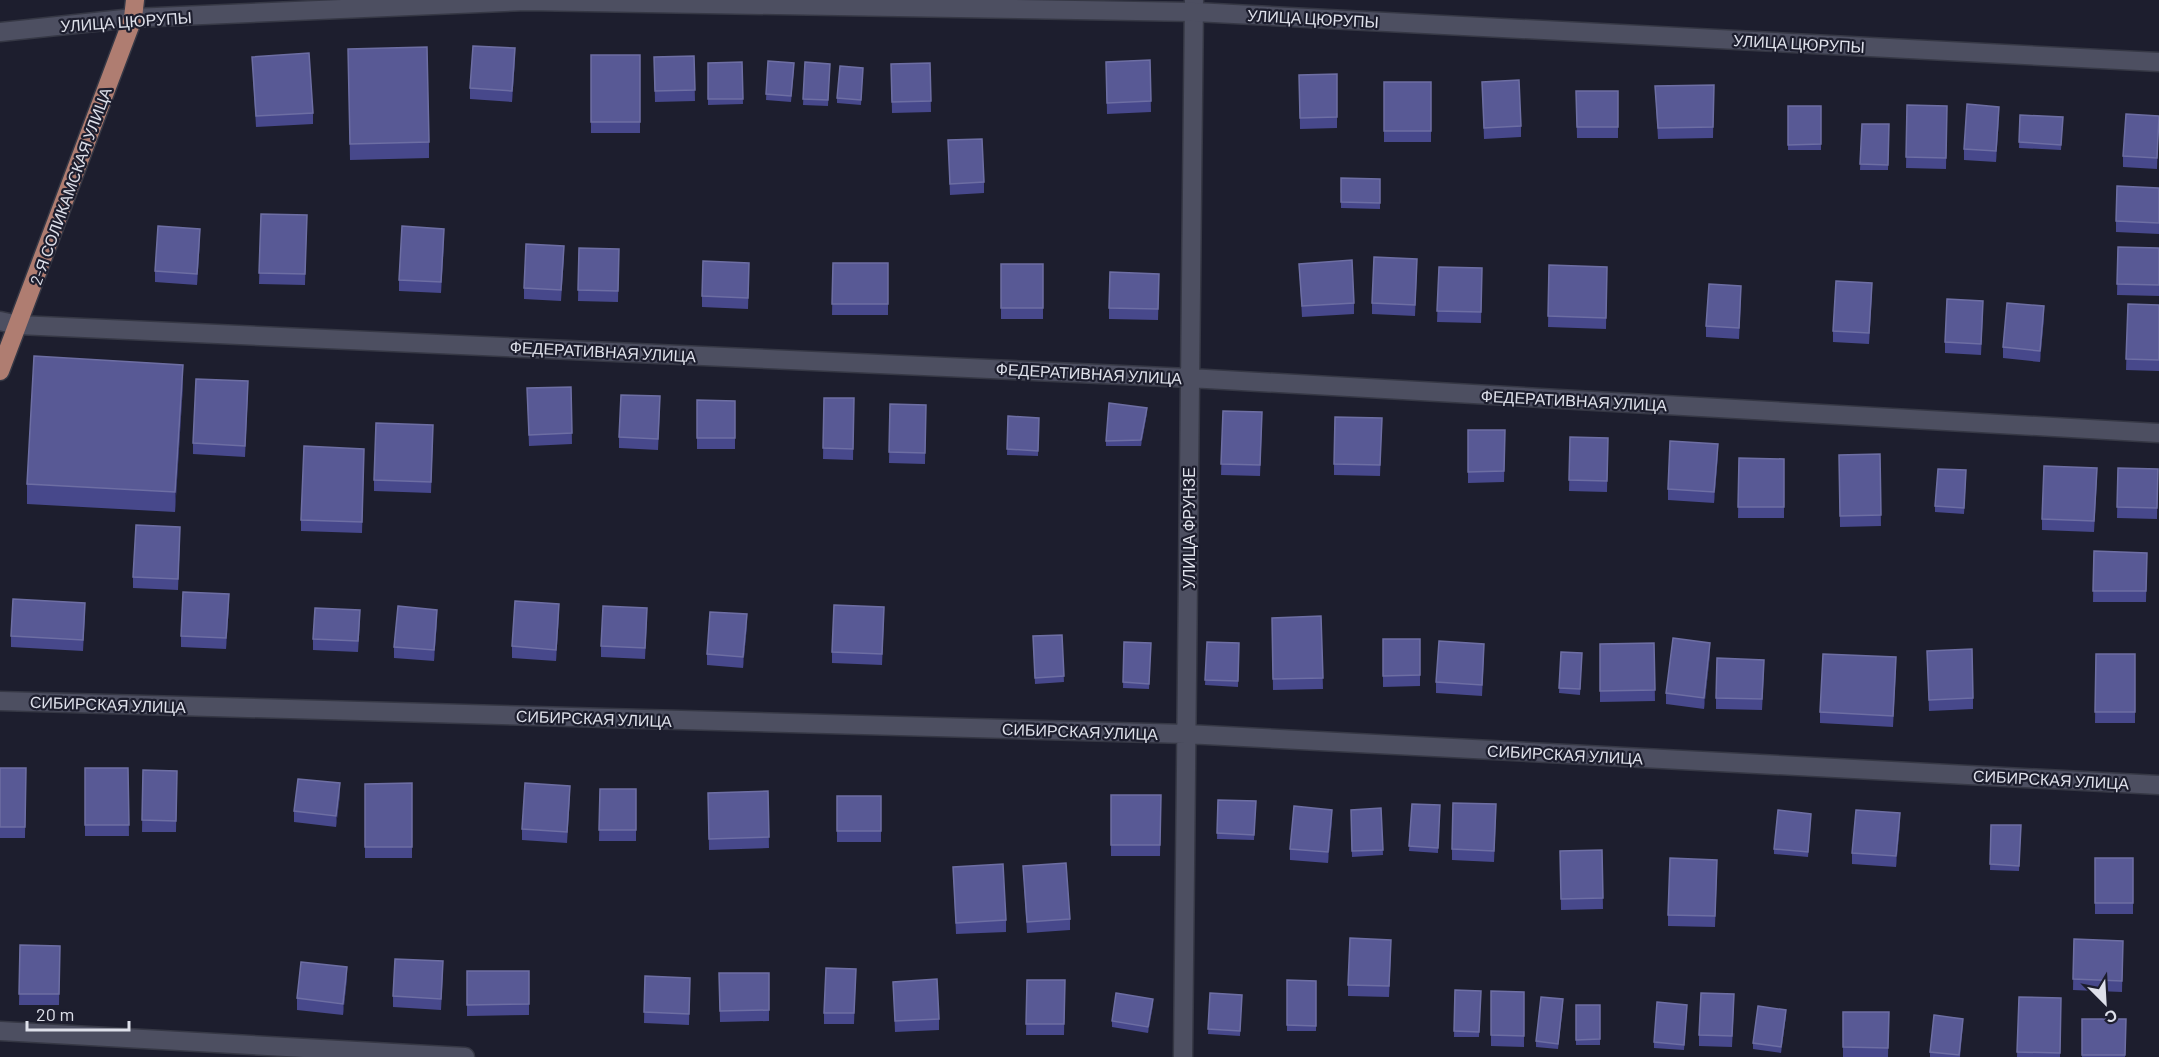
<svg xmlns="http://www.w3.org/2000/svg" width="2159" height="1057" font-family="Barlow,sans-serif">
	<rect width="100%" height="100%" fill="#1d1e2e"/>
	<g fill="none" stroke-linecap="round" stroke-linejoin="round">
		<defs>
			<path id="lane" d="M0 321 18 325"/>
			<path id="street" d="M18 325 1189 378 2159 433
				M0 701 1186 734 2159 785
				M0 1031 465 1057
				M1183 1057 1194 0"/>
			<path id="secondary" d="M0 32 133 18 527 1 1195 12 2159 62"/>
			<path id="primary" d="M0 371 133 18 135 0"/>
		</defs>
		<use href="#lane" stroke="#363845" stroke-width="21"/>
		<use href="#street" stroke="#363845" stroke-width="21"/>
		<use href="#secondary" stroke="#363845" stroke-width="21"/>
		<use href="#primary" stroke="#363845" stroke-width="21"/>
		<use href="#lane" stroke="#4d4f61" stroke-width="18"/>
		<use href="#street" stroke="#4d4f61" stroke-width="18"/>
		<use href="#secondary" stroke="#4d4f61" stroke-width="18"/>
		<use href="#primary" stroke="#af7d71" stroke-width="18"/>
	</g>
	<path fill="#47488b" d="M348 49 429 142V158L350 160Z
		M591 55H640V133H591Z
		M694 56 695 101 655 102 654 57Z
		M252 57 313 113V124L256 127Z
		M515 59 512 102 470 99V88Z
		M1150 60 1151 112 1107 114 1106 62Z
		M768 61 794 69 791 102 766 100Z
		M742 62 743 104 708 105V63Z
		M805 62 830 64 828 106 803 105Z
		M930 63 931 112 892 113 891 64Z
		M863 68 861 105 837 103V98Z
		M1337 74V128L1300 129 1299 75Z
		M1384 82H1431V142H1384Z
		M1482 82 1521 126V137L1484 139Z
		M1714 85 1713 138 1658 139 1655 86Z
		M1576 91H1618V138H1577Z
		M1907 105 1947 106 1946 169 1906 168Z
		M1788 106H1821V150H1788Z
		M2020 115 2063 117 2061 150 2019 148Z
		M2159 116 2157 169 2123 167V156Z
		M1999 118 1996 162 1964 160V149Z
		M1862 124H1889L1888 170H1860Z
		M948 140 984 182V193L950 195Z
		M1341 178 1380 179V209L1341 208Z
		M2159 188V234L2116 232V221Z
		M261 214 307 215 305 285 259 284Z
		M200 240 197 285 155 282V271Z
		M444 240 441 293 399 291V280Z
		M2118 247 2159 248V296L2117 295Z
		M579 248 619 249 618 302 578 301Z
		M564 257 561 301 524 299V288Z
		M833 263H888V315H832Z
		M1001 264H1043V319H1001Z
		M1299 264 1354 303V314L1302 317Z
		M1549 265 1607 267 1606 329 1548 327Z
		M1439 267 1482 268 1481 323 1437 322Z
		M1417 270 1415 316 1372 314V303Z
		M749 274 748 309 702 307V296Z
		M1159 285 1158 320 1109 319V308Z
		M1872 294 1869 344 1833 342V331Z
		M1741 297 1739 339 1706 337V326Z
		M2128 304 2159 305V371L2126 370Z
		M1983 312 1981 355 1945 353V342Z
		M2044 317 2040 362 2003 358V347Z
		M183 385 175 512 27 504V484Z
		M571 387 572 444 529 446 527 388Z
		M248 392 245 457 193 454V443Z
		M824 398H854L853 460 823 459Z
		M697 400 735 401V449H697Z
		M890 404 926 405 925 464 889 463Z
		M660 407 658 450 619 448V437Z
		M1223 411 1262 423 1260 476 1221 475Z
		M1147 413 1141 446H1106V441Z
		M1008 416 1039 418 1038 456 1007 455Z
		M1382 418 1380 476 1334 475V464Z
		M1468 430H1505L1504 482 1468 483Z
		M433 436 431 493 374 491V480Z
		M1570 437 1608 438 1607 492 1569 491Z
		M1880 454 1881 526 1840 527 1839 455Z
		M1718 455 1714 503 1668 500V489Z
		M1739 458 1784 459V518H1738Z
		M364 460 362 533 301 531V520Z
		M2118 468 2158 469 2157 519 2117 518Z
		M1966 476 1964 514 1935 512V506Z
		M2097 479 2094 532 2042 530V519Z
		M180 538 178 590 133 588V577Z
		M2094 551 2147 553 2146 602H2093Z
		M229 605 226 649 181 647V636Z
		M85 614 83 651 11 647V636Z
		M559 615 556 661 512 658V646Z
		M1321 616 1323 689 1273 690 1272 618Z
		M884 618 882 665 832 663V652Z
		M647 619 645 659 601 657V646Z
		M360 621 358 652 313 650V639Z
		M437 621 434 661 394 658V647Z
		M747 625 743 668 707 665V654Z
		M1062 635 1064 682 1035 684 1033 636Z
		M1383 639H1420V686L1383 687Z
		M1124 642 1151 643 1149 689 1123 688Z
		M1207 642 1239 643 1238 687 1205 685Z
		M1654 643 1655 701 1600 702V644Z
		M1927 651 1973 698V709L1929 711Z
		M1561 652 1582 653 1580 695 1559 693Z
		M1710 654 1704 709 1666 704V693Z
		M2096 654H2135V723H2095Z
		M1484 655 1482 696 1436 693V682Z
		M1896 668 1893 727 1820 723V712Z
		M1764 671 1762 710 1716 709V698Z
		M0 768H26L25 838H0Z
		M85 768H128L129 836H85Z
		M143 770 177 771 176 832H142Z
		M412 783V858H365V784Z
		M600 789H636V841H599Z
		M768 791 769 848 709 850 708 793Z
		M340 794 336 827 294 822V811Z
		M1111 795H1161L1160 856H1111Z
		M837 796H881V842H837Z
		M570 797 567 843 522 840V829Z
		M1218 800 1256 801 1254 840 1217 839Z
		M1412 804 1440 805 1438 853 1409 851Z
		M1381 808 1383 855 1352 857 1351 810Z
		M1496 815 1494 862 1452 860V849Z
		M1811 819 1808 857 1774 854V849Z
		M1332 821 1328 863 1290 860V849Z
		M1900 824 1896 867 1852 864V853Z
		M1991 825H2021L2019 871 1990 870Z
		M1602 850 1603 909 1561 910 1560 851Z
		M2095 858H2133V914H2095Z
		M1023 866 1070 919V930L1027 933Z
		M953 867 1006 920V932L956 934Z
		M1717 871 1715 927 1668 926V915Z
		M2074 939 2123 941 2122 992 2073 990Z
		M20 945 60 946 59 1005H19Z
		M1391 951 1389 997 1348 996V985Z
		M856 969 854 1024H824V1013Z
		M467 971H529V1015L467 1016Z
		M443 972 441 1010 393 1007V996Z
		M719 973H769V1021L720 1022Z
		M645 976 690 978 689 1025 644 1023Z
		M347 978 343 1015 297 1010V998Z
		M1027 980H1065L1064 1035H1026Z
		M1287 980 1316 981V1031H1287Z
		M893 982 939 1019V1030L895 1032Z
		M1455 990 1481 991 1479 1037H1454Z
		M1491 991 1524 992V1047L1491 1046Z
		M1210 993 1242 995 1240 1036 1208 1034Z
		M2019 997 2061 998 2060 1057H2017Z
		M1153 1005 1148 1033 1112 1027V1021Z
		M1563 1005 1558 1049 1536 1047V1041Z
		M1576 1005H1600V1045H1576Z
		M1734 1005 1732 1047 1699 1046V1035Z
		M1687 1010 1684 1050 1654 1048V1042Z
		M1843 1012H1889L1888 1057H1843Z
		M1786 1015 1781 1053 1753 1049V1043Z
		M2082 1019H2126L2125 1057H2082Z
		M1963 1024 1960 1057H1930V1052Z"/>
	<path fill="#303162" d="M515 48V59L512 102V91Z
		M1999 107V118L1996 162V151Z
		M200 229V240L197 285V274Z
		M444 229V240L441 293V282Z
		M2044 306V317L2040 362V351Z
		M183 365V385L175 512V492Z
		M1147 408V413L1141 446V440Z
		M1718 444V455L1714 503V492Z
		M229 594V605L226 649V638Z
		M559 604V615L556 661V650Z
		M437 610V621L434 661V650Z
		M747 614V625L743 668V657Z
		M1710 643V654L1704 709V698Z
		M340 783V794L336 827V816Z
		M1332 810V821L1328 863V852Z
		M1900 813V824L1896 867V856Z
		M347 967V978L343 1015V1004Z
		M1153 999V1005L1148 1033V1027Z
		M1786 1010V1015L1781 1053V1047Z"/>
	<path fill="#585995" stroke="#6d6ea3" stroke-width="1.5" d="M473 46 515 48 512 91 470 88Z
		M427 47 429 142 350 144 348 49Z
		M309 53 313 113 256 116 252 57Z
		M591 55H640V122H591Z
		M694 56 695 90 655 91 654 57Z
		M1150 60 1151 101 1107 103 1106 62Z
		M768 61 794 63 791 96 766 94Z
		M742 62 743 99H708V63Z
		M805 62 830 64 828 100 803 99Z
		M930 63 931 101 892 102 891 64Z
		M840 66 863 68 861 100 837 98Z
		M1337 74V117L1300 118 1299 75Z
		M1519 80 1521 126 1484 128 1482 82Z
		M1384 82H1431V131H1384Z
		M1714 85 1713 127 1658 128 1655 86Z
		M1576 91H1618V127H1577Z
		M1967 104 1999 107 1996 151 1964 149Z
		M1907 105 1947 106 1946 158 1906 157Z
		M1788 106H1821V144L1788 145Z
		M2126 114 2159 116 2157 158 2123 156Z
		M2020 115 2063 117 2061 145 2019 142Z
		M1862 124H1889L1888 165 1860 164Z
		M982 139 984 182 950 184 948 140Z
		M1341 178 1380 179V203L1341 202Z
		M2117 186 2159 188V223L2116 221Z
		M261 214 307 215 305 274 259 273Z
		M158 226 200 229 197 274 155 271Z
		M402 226 444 229 441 282 399 280Z
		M526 244 564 246 561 290 524 288Z
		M2118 247 2159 248V285L2117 284Z
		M579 248 619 249 618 291 578 290Z
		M1374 257 1417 259 1415 305 1372 303Z
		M1352 260 1354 303 1302 306 1299 264Z
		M703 261 749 263 748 298 702 296Z
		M833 263H888V304H832Z
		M1001 264H1043V308H1001Z
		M1549 265 1607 267 1606 318 1548 316Z
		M1439 267 1482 268 1481 312 1437 311Z
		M1110 272 1159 274 1158 309 1109 308Z
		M1836 281 1872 283 1869 333 1833 331Z
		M1709 284 1741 286 1739 328 1706 326Z
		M1947 299 1983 301 1981 344 1945 342Z
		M2007 303 2044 306 2040 351 2003 347Z
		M2128 304 2159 305V360L2126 359Z
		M34 356 183 365 175 492 27 484Z
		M196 379 248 381 245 446 193 443Z
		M571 387 572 433 529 435 527 388Z
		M621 395 660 396 658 439 619 437Z
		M824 398H854L853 449 823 448Z
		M697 400 735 401V438H697Z
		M1109 403 1147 408 1141 440 1106 441Z
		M890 404 926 405 925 453 889 452Z
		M1223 411 1262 412 1260 465 1221 464Z
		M1008 416 1039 418 1038 451 1007 449Z
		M1335 417 1382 418 1380 465 1334 464Z
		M376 423 433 425 431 482 374 480Z
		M1468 430H1505L1504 471 1468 472Z
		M1570 437 1608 438 1607 481 1569 480Z
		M1670 441 1718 444 1714 492 1668 489Z
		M304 446 364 449 362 522 301 520Z
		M1880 454 1881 515 1840 516 1839 455Z
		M1739 458 1784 459V507H1738Z
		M2044 466 2097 468 2094 521 2042 519Z
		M2118 468 2158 469 2157 508 2117 507Z
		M1938 469 1966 470 1964 508 1935 506Z
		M136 525 180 527 178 579 133 577Z
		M2094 551 2147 553 2146 591H2093Z
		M183 592 229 594 226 638 181 636Z
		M13 599 85 603 83 640 11 636Z
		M515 601 559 604 556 650 512 646Z
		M834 605 884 607 882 654 832 652Z
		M398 606 437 610 434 650 394 647Z
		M603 606 647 608 645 648 601 646Z
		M315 608 360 610 358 641 313 639Z
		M710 612 747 614 743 657 707 654Z
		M1321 616 1323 678 1273 679 1272 618Z
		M1062 635 1064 676 1035 678 1033 636Z
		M1673 638 1710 643 1704 698 1666 693Z
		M1383 639H1420V675L1383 676Z
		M1439 641 1484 644 1482 685 1436 682Z
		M1124 642 1151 643 1149 684 1123 682Z
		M1207 642 1239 643 1238 681 1205 680Z
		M1654 643 1655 690 1600 691V644Z
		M1972 649 1973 698 1929 700 1927 651Z
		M1561 652 1582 653 1580 689 1559 688Z
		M1823 654 1896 657 1893 716 1820 712Z
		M2096 654H2135V712H2095Z
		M1717 658 1764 660 1762 699 1716 698Z
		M0 768H26L25 827H0Z
		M85 768H128L129 825H85Z
		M143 770 177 771 176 821 142 820Z
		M298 779 340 783 336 816 294 811Z
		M412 783V847H365V784Z
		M525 783 570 786 567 832 522 829Z
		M600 789H636V830H599Z
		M768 791 769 837 709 839 708 793Z
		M1111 795H1161L1160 845H1111Z
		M837 796H881V831H837Z
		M1218 800 1256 801 1254 835 1217 833Z
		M1453 803 1496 804 1494 851 1452 849Z
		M1412 804 1440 805 1438 848 1409 846Z
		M1294 806 1332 810 1328 852 1290 849Z
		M1381 808 1383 850 1352 851 1351 810Z
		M1778 810 1811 814 1808 852 1774 849Z
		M1856 810 1900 813 1896 856 1852 853Z
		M1991 825H2021L2019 866 1990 864Z
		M1602 850 1603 898 1561 899 1560 851Z
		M1670 858 1717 860 1715 916 1668 915Z
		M2095 858H2133V903H2095Z
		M1066 863 1070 919 1027 922 1023 866Z
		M1003 864 1006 920 956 923 953 867Z
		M1350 938 1391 940 1389 986 1348 985Z
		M2074 939 2123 941 2122 981 2073 979Z
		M20 945 60 946 59 994H19Z
		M395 959 443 961 441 999 393 996Z
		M301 962 347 967 343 1004 297 998Z
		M826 968 856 969 854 1013H824Z
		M467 971H529V1004L467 1005Z
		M719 973H769V1010L720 1011Z
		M645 976 690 978 689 1014 644 1012Z
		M937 979 939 1019 895 1021 893 982Z
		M1027 980H1065L1064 1024H1026Z
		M1287 980 1316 981V1026L1287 1025Z
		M1455 990 1481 991 1479 1032 1454 1031Z
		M1491 991 1524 992V1036L1491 1035Z
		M1116 993 1153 999 1148 1027 1112 1021Z
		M1210 993 1242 995 1240 1031 1208 1029Z
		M1701 993 1734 994 1732 1036 1699 1035Z
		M1541 997 1563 999 1558 1044 1536 1041Z
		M2019 997 2061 998 2060 1053 2017 1052Z
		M1657 1002 1687 1005 1684 1045 1654 1042Z
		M1576 1005H1600V1039L1576 1040Z
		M1758 1006 1786 1010 1781 1047 1753 1043Z
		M1843 1012H1889L1888 1048 1843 1047Z
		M1934 1015 1963 1019 1959 1055 1930 1052Z
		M2082 1019H2126L2125 1055H2082Z"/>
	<g text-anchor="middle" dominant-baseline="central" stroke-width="4.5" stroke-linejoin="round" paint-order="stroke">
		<g font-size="16" fill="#dee0ea" stroke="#1d1e2e">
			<text transform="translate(1313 18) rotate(3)">УЛИЦА ЦЮРУПЫ</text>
			<text transform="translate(126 21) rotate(-4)">УЛИЦА ЦЮРУПЫ</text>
			<text transform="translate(1799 43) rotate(3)">УЛИЦА ЦЮРУПЫ</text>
			<text transform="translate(70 186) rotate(-70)">2-Я СОЛИКАМСКАЯ УЛИЦА</text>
			<text transform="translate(603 351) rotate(3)">ФЕДЕРАТИВНАЯ УЛИЦА</text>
			<text transform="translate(1089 373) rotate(3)">ФЕДЕРАТИВНАЯ УЛИЦА</text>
			<text transform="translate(1574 400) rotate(3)">ФЕДЕРАТИВНАЯ УЛИЦА</text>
			<text transform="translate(1188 528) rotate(-90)">УЛИЦА ФРУНЗЕ</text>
			<text transform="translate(108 704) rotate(2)">СИБИРСКАЯ УЛИЦА</text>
			<text transform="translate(594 718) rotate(2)">СИБИРСКАЯ УЛИЦА</text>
			<text transform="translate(1080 731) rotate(2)">СИБИРСКАЯ УЛИЦА</text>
			<text transform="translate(1565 754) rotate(3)">СИБИРСКАЯ УЛИЦА</text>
			<text transform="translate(2051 779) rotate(3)">СИБИРСКАЯ УЛИЦА</text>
		</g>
	</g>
	<g transform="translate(2105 1003) rotate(156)" stroke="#1d1e2e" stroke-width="4.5" paint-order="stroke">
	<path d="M0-4.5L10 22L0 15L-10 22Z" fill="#dee0ea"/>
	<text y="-9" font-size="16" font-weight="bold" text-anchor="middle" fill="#dee0ea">С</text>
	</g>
	<path d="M27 1021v9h102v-9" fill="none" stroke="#dee0ea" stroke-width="3"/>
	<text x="36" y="1021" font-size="18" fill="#dee0ea" stroke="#1d1e2e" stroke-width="4.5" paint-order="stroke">20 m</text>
</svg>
